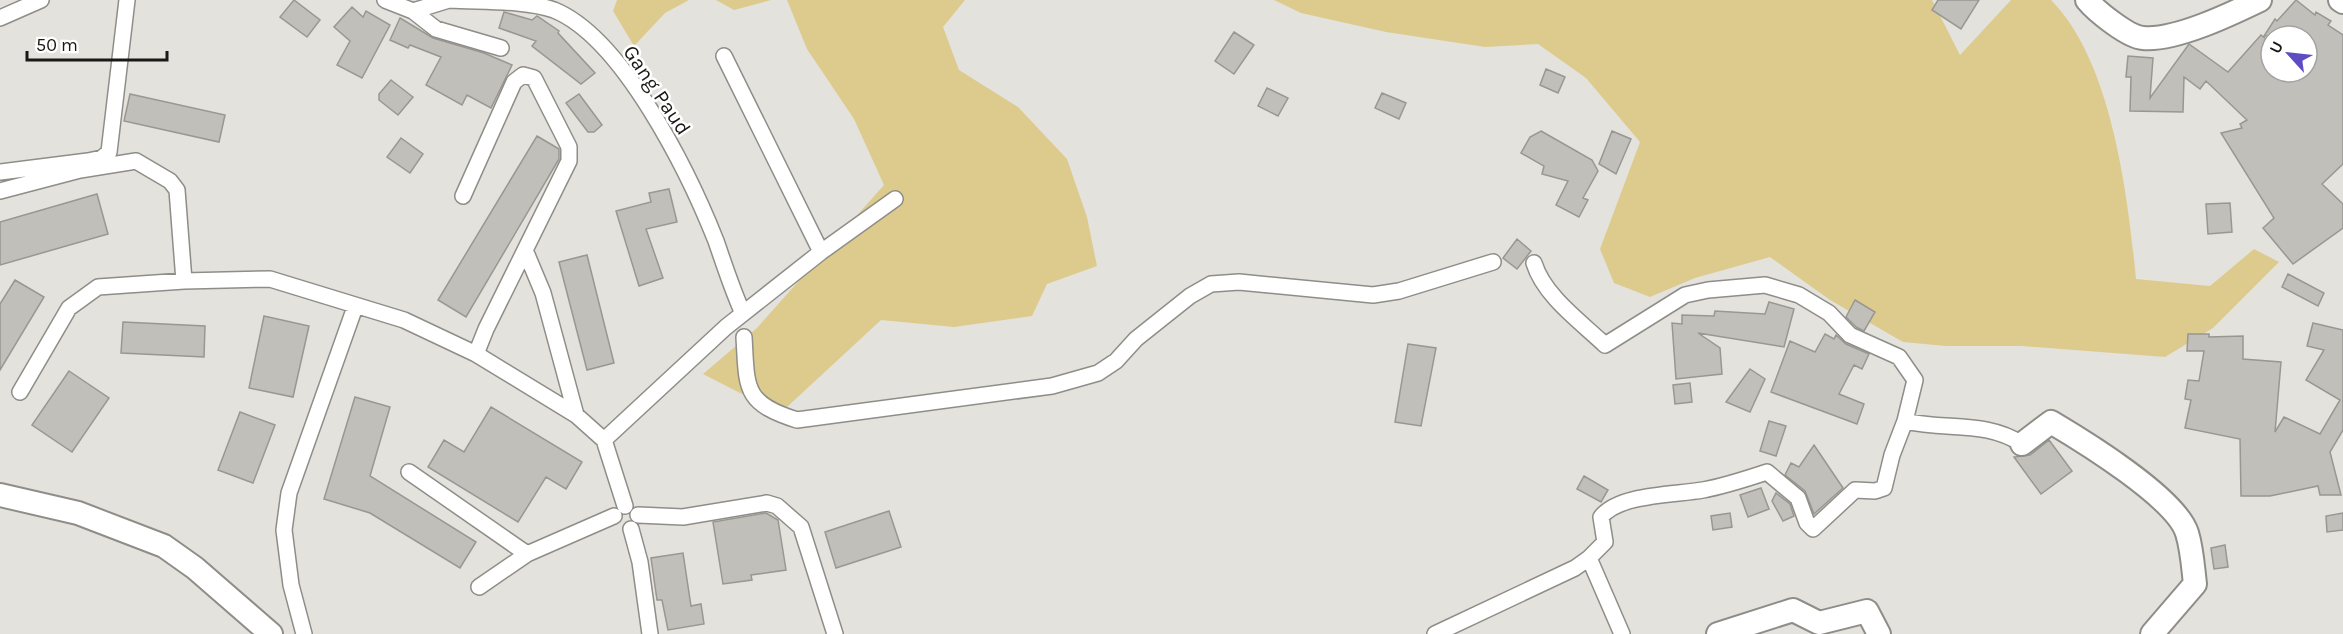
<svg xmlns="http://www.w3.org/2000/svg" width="2343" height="634" font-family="Karla,sans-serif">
	<rect width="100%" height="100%" fill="#e4e2dd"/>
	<path fill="#ddcb8e" d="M617 0H689L665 13 634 46 613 11Z
		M716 0H771L734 10Z
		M787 0H965L943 27 959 70 1018 107 1067 159 1087 217 1097 266 1047 284 1032 316 954 327 881 320 787 407 740 393 703 374 757 328 884 185 854 119 807 49Z
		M1274 0H1932L1960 55 2011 0H2051C2112 61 2128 196 2136 279L2210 286 2254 249 2279 262 2213 328 2165 357 2022 346H1946L1903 342 1830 300 1770 257 1695 278 1650 297 1614 283 1600 249 1640 142 1586 78 1538 44 1485 47 1386 32 1301 13Z"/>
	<path fill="#c1bfba" stroke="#989792" stroke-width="1.5" d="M294 0 320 20 307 37 280 17Z
		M1938 0H1979L1961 29 1932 10Z
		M2296 0 2315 15 2316 12 2331 21 2328 25 2343 35V164L2322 184 2343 204V228L2293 264 2263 228 2274 218 2221 133 2242 128 2240 124 2247 120 2206 81 2200 89 2184 77 2183 112 2130 111 2131 77H2126L2128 56 2153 58 2150 98 2189 44 2228 72 2261 35 2271 43V72H2307V36H2264L2275 19 2277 21Z
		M352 7 363 17 366 11 390 25 362 78 337 65 350 41 334 27Z
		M504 12 532 20 537 16 559 31 558 33 595 73 581 84 532 46 536 41 499 28Z
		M400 18 433 38 484 53 512 65 491 108 467 95 462 105 426 85 441 57 410 45 408 48 390 40Z
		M1234 32 1254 45 1234 74 1215 61Z
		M1546 69 1565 77 1558 93 1540 85Z
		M391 80 413 97 398 115 379 100V94Z
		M1267 88 1288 98 1278 116 1258 106Z
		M1382 93 1406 103 1399 119 1375 108Z
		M130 94 225 115 219 142 124 121Z
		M579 94 602 125 594 132H588L566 103Z
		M1541 131 1592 160 1598 171 1583 198 1588 200 1579 217 1556 205 1568 181 1542 174 1544 166 1521 153 1530 137Z
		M1612 131 1631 139 1616 174 1599 164Z
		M537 136 559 149V159L466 317 438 300Z
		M401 138 423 154 410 173 387 157Z
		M669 189 677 222 646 229 663 278 639 286 616 211 651 202 649 193Z
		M97 194 108 234 0 265V222Z
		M2230 203 2232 232 2208 234 2206 204Z
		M1517 239 1531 251 1517 269 1503 258Z
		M587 255 614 363 587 370 559 262Z
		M2288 274 2324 293 2318 306 2282 287Z
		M15 280 44 297 0 370V304Z
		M1855 300 1875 312 1864 331 1856 327 1846 317Z
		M1769 302 1794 309 1784 347 1698 333 1720 348 1722 374 1676 379 1672 323 1682 324V315L1714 316 1715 311 1765 314Z
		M264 316 309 326 293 397 249 388Z
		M123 322 205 326 204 357 121 353Z
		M2313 323 2343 330V430L2330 452 2341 495H2320L2318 486 2270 496H2241L2240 439 2185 428 2191 400 2185 399 2188 380 2199 381 2204 351H2187L2188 334H2209V337L2243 336V359L2281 362 2275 432 2284 417 2320 434 2340 400 2306 380 2324 350 2307 346Z
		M1825 334 1834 339 1836 335 1846 344 1869 354 1862 369 1854 365 1839 394 1864 404 1857 424 1771 392 1790 341 1815 352Z
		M1408 344 1436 348 1421 426 1395 422Z
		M1750 369 1765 379 1750 412 1726 402Z
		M69 371 109 398 72 452 32 425Z
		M1690 383 1692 402 1675 404 1673 385Z
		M355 397 390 407 370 476 476 542 460 568 370 513 324 499Z
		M491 407 582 462 566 489 546 477 518 522 428 467 444 440 464 452Z
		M240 412 275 425 253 483 218 470Z
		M1769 421 1786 426 1776 456 1760 451Z
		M2049 440 2072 471 2041 494 2014 457 2030 455Z
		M1814 445 1843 488 1814 514 1805 491 1785 475 1791 463 1799 467Z
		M1584 476 1608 490 1601 502 1577 489Z
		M1761 488 1769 509 1748 517 1740 495Z
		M1776 493 1790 504 1794 516 1783 521 1772 501Z
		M889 511 901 547 836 568 825 532Z
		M766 513 778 520 786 570 751 575 752 580 723 584 713 522Z
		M1730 513 1732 527 1713 530 1711 516Z
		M2343 513V530L2327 532 2326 516Z
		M2225 545 2228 567 2214 569 2211 548Z
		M683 553 691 606 701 604 704 624 668 630 662 600H657L651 558Z"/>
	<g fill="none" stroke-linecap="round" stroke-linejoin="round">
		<defs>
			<path id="street" d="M385 0 413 11 436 29 501 48
				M450 0C480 2 526 0 554 10 623 38 689 173 716 241 724 264 731 286 741 309
				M413 11 449 0
				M0 18 41 0
				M0 172 88 161 102 158 109 152 127 0
				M0 191 80 170 136 161 170 181 177 190 184 281
				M463 196 514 82 523 75 534 78 569 147V161L486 329 476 354
				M525 250 543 293 576 415
				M821 252 895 199
				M1534 263C1544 296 1581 322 1605 345L1685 295 1708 290 1765 285 1799 295 1829 313 1850 335 1899 357 1915 380 1905 421
				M744 337C747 388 743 403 797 420L1052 386 1098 373 1116 361 1136 339 1190 296 1211 284 1239 282 1373 295 1399 291 1493 262
				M20 392 69 308 98 287 184 281 270 279 404 320 476 354 576 415 604 440 625 506
				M604 440 726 327 821 252 724 56
				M409 472 527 554 614 516
				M638 515 683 517 767 503 777 506 801 527 835 634
				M631 529 640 562 650 634
				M1589 558 1622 634
				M479 587 527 554
				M304 634 291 585 284 530 289 493 355 307
				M1435 634 1575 568 1589 558 1605 542 1601 517C1619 494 1674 495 1703 490 1725 486 1746 479 1767 472L1798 498 1807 523 1813 529 1855 490 1875 491 1884 488 1892 455 1905 421C1947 431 1985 420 2022 444"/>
			<path id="secondary" d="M2087 0C2096 11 2128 37 2143 38 2175 41 2231 14 2260 0
				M2340 0 2343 2
				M2022 444 2051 422C2083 441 2176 498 2187 533 2192 549 2193 567 2195 584L2152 634
				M0 495 78 513 164 546 195 568 271 634
				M1718 634 1793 610 1819 623 1867 611 1879 634"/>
		</defs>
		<use href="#street" stroke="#8f8d88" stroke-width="18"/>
		<use href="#secondary" stroke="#8f8d88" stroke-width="26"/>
		<use href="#street" stroke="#fff" stroke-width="15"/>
		<use href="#secondary" stroke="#fff" stroke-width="22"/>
	</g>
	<g text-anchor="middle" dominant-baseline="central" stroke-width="5" stroke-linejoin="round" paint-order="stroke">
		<g font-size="21" fill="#1a1918" stroke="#fff">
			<text transform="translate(657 90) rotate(56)">Gang Paud</text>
		</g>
	</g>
	<g transform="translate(2289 54) rotate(297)"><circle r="28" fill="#ffffff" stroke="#a3a3a3" stroke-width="1.5"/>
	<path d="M0-4.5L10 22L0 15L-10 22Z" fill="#5e4cc5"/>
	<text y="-9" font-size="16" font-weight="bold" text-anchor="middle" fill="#1a1918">U</text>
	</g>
	<path d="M27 51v9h140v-9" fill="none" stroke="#1a1918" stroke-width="3"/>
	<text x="36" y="51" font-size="18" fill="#1a1918" stroke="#ffffff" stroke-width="4.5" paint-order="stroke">50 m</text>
</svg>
